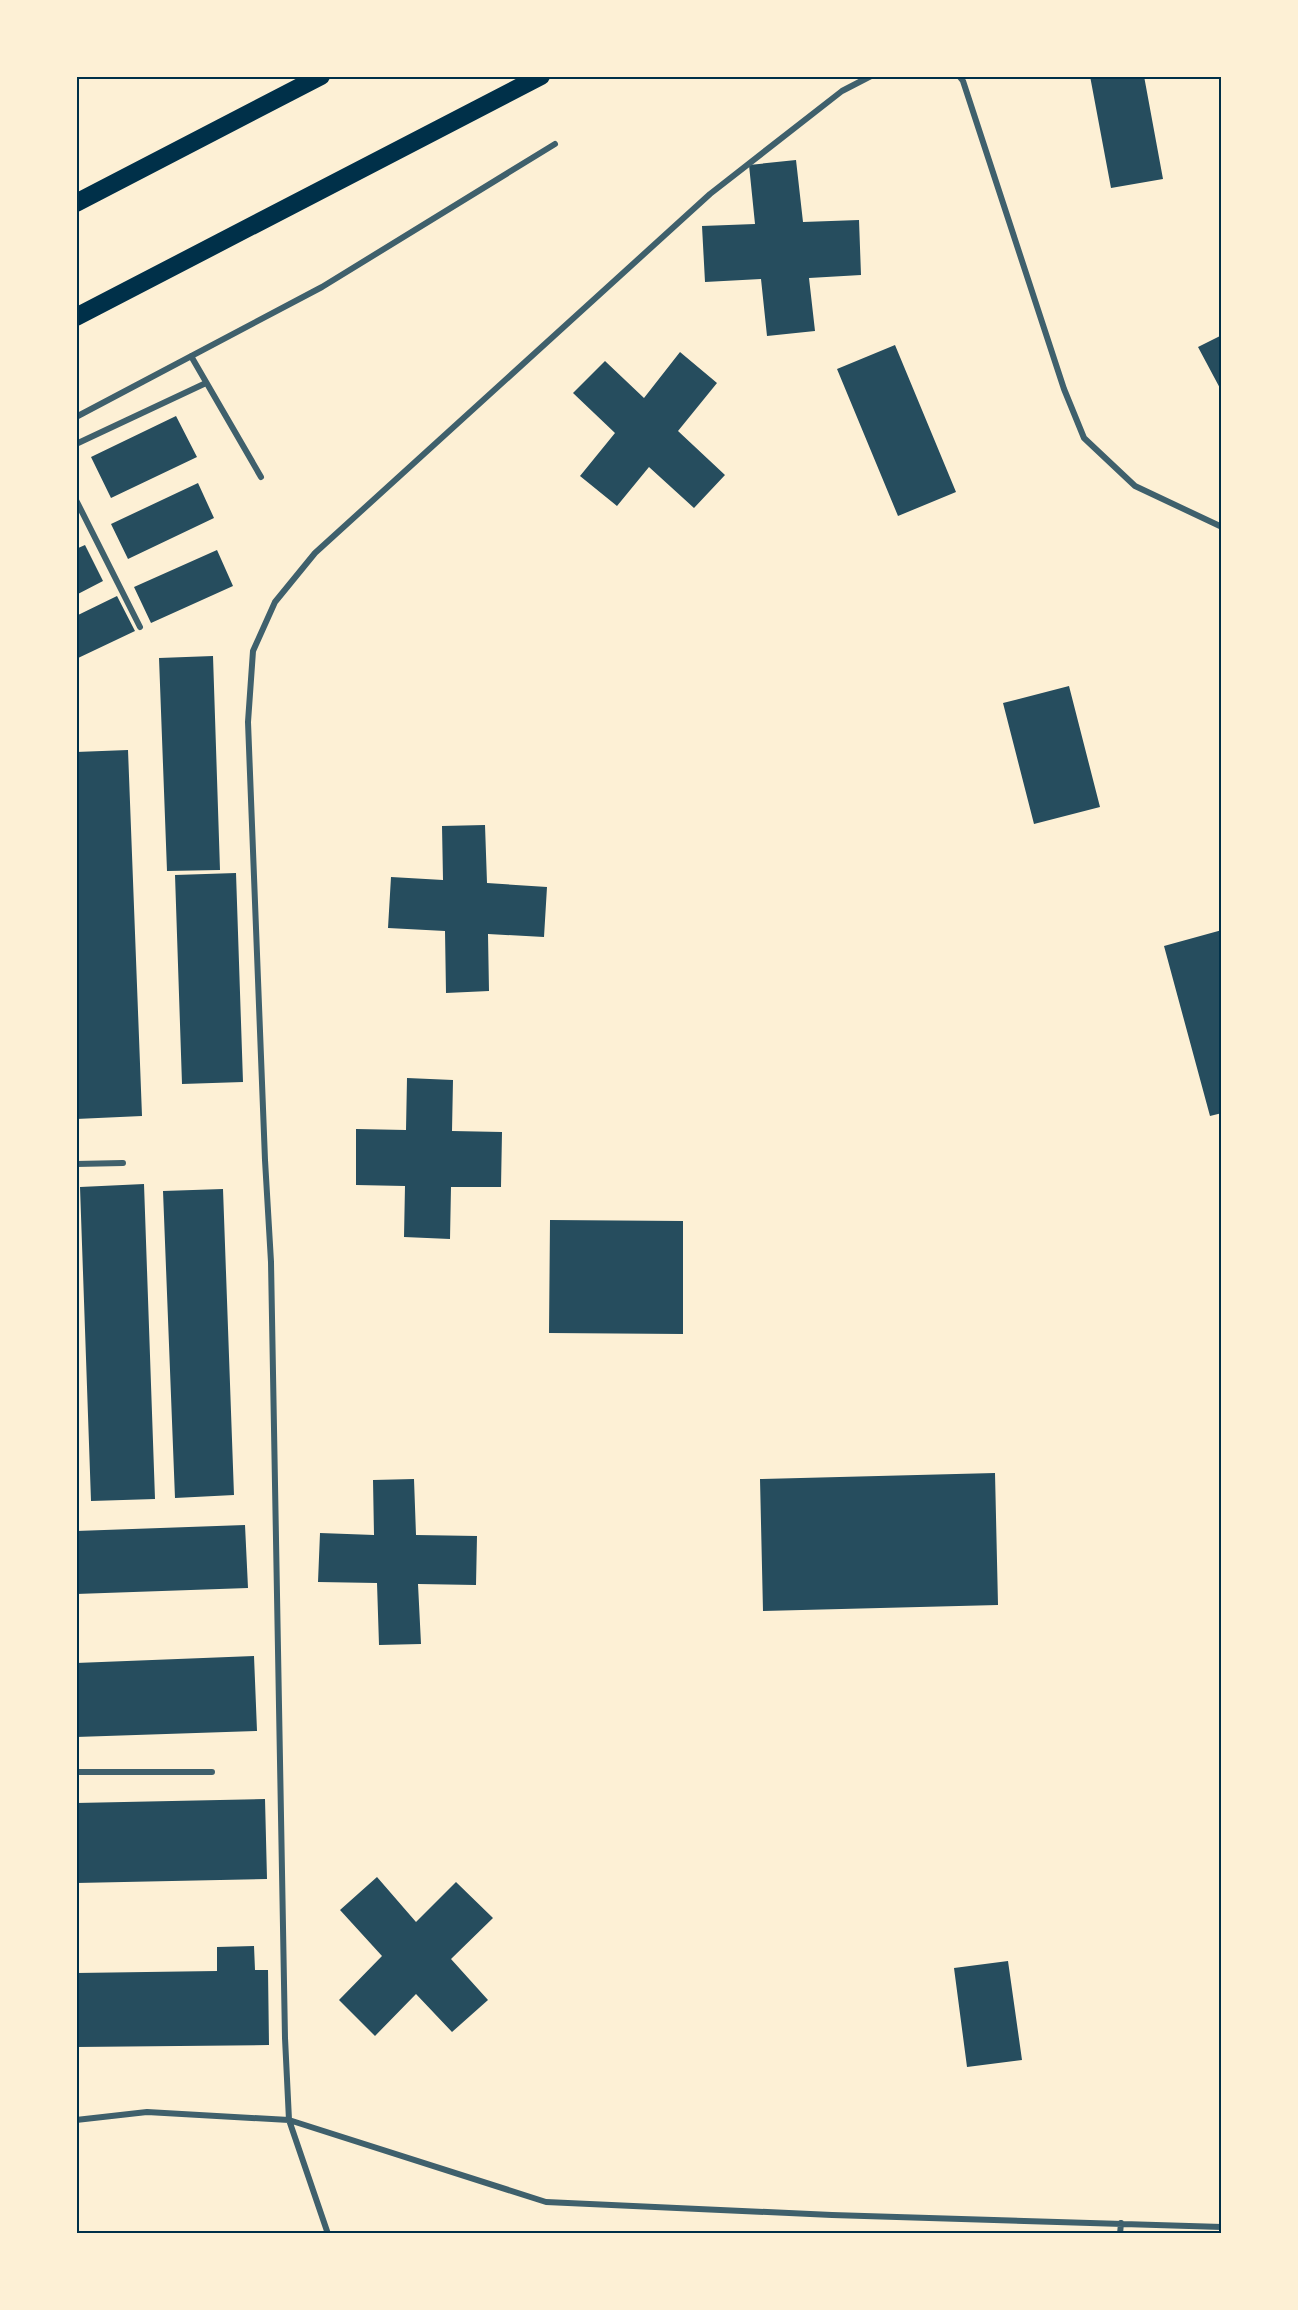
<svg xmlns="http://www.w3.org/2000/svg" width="1298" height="2310" font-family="'DM Sans',sans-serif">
	<rect width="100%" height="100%" fill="#fdf0d5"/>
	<path fill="#264d5e" d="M1090 76H1144L1163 179 1111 188Z
		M796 160 803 222 859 220 861 275 809 278 815 331 767 336 761 279 705 282 702 226 755 224 749 165Z
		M1222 335V392L1198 347Z
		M895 345 956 492 898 516 837 369Z
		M680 352 717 383 678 431 725 475 694 508 649 467 617 506 580 476 615 433 573 393 605 361 644 398Z
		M176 416 197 457 111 498 91 457Z
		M198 483 214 518 128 559 111 524Z
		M85 545 103 581 76 595V549Z
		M217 550 233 586 151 623 134 587Z
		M117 596 135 631 76 659V616Z
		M213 656 220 870 167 871 159 658Z
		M1069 686 1100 807 1034 824 1003 703Z
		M128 750 142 1116 76 1119V752Z
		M485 825 487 883 547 887 544 937 488 934 489 991 446 993 445 931 388 928 391 877 443 880 442 826Z
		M236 873 243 1082 182 1084 175 875Z
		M1222 930V1113L1210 1116 1164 946Z
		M407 1078 453 1080 452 1131 502 1132 501 1187H451L450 1239 404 1237 405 1186 356 1185V1129L406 1130Z
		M144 1184 155 1499 91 1501 80 1187Z
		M223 1189 234 1495 175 1498 163 1191Z
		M550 1220 683 1221V1334L549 1333Z
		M995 1473 998 1605 763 1611 760 1479Z
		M414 1479 416 1535 477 1536 476 1585 418 1584 421 1644 379 1645 377 1583 318 1582 320 1533 374 1535 373 1480Z
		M245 1525 248 1588 76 1594V1531Z
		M254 1656 257 1731 76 1737V1663Z
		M265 1799 267 1879 76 1883V1803Z
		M377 1877 416 1922 456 1882 493 1918 451 1959 488 2000 452 2032 416 1994 375 2036 339 2000 382 1956 340 1910Z
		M254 1946 255 1970H268L269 2045 76 2047V1973L217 1971V1947Z
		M1008 1961 1022 2060 967 2067 954 1968Z"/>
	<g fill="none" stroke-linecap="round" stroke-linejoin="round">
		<path stroke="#3f606c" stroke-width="6" d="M959 76 963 81 1064 389 1084 438 1135 486 1222 527
			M191 356 261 477
			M76 417 322 287 555 144
			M76 444 206 383
			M76 500 140 627
			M76 1164 123 1163
			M76 1772H212
			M76 2120 147 2112 289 2120 546 2202 832 2215 1222 2227
			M328 2234 289 2120 285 2038 271 1262 265 1160 248 722 253 651 275 602 315 553 710 194 842 91 871 76
			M1120 2234 1121 2223"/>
		<path stroke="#003049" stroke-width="18" d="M76 203 321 76
			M76 317 541 76"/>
	</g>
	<rect width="1298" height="2310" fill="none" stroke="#fdf0d5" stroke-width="156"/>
	<rect x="78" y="78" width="1142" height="2154" fill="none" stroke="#003049" stroke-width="2"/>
</svg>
